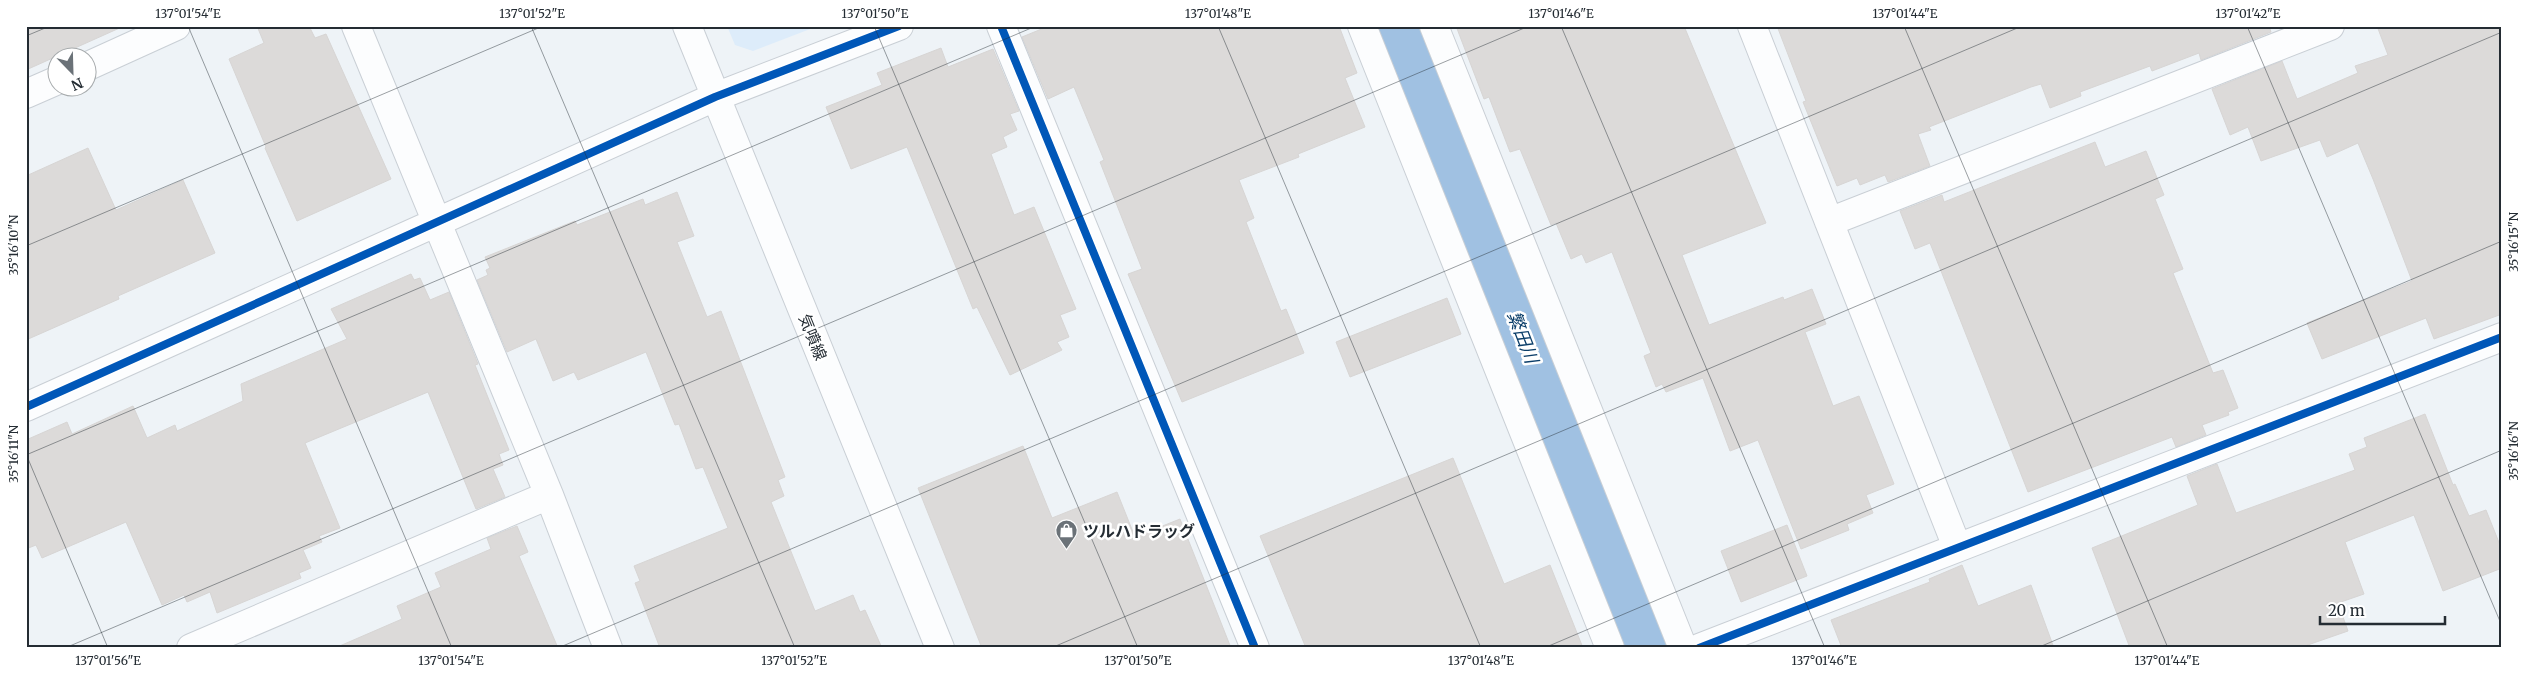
<svg xmlns="http://www.w3.org/2000/svg" width="2528" height="674" font-family="Merriweather,'Noto Sans JP',serif">
	<rect width="100%" height="100%" fill="#eef3f7"/>
	<path fill="#ddecfa" d="M727 26H818L753 51 735 45Z"/>
	<g fill="none" stroke-linecap="round" stroke-linejoin="round">
		<path stroke="#a0c1e2" stroke-width="75" d="M1401 26 1646 648"/>
	</g>
	<path fill="#dcdad9" stroke="#d7d5d4" d="M26 26H124L26 70Z
		M257 26H309L315 38 326 34 391 179 297 221 265 148 266 147 229 59 264 43Z
		M1049 26H1339L1357 73 1345 78 1365 127 1298 154 1299 157 1239 180 1254 218 1246 222 1281 311 1286 309 1304 353 1182 402 1128 274 1142 269 1100 162 1104 160 1074 87 1048 99 1022 37Z
		M1456 26H1684L1766 223 1682 255 1709 325 1783 297 1784 300 1812 289 1826 324 1805 332 1833 406 1859 396 1894 484 1866 495 1873 513 1847 524 1849 530 1801 549 1758 440 1730 451 1703 378 1666 392 1662 384 1656 387 1644 356 1651 353 1612 252 1586 263 1582 254 1571 259 1556 223 1551 225 1520 149 1510 152 1489 97 1484 99Z
		M1777 26H2269L2271 32 2201 60 2199 53 2152 71 2150 66 2080 92 2081 96 2050 108 2041 84 2031 87 1929 127 1931 130 1918 134 1930 166 1888 182 1885 175 1860 185 1857 178 1837 186 1803 102 1806 101Z
		M2377 26H2502V314L2434 339 2426 318 2322 359 2307 323 2412 281 2373 179 2358 143 2327 157 2320 140 2261 161 2248 127 2230 135 2212 89 2282 61 2297 99 2358 73 2355 66 2388 55Z
		M941 48 948 67 993 49 1019 111 1010 114 1017 130 1003 137 1007 147 991 154 1014 215 1034 207 1076 309 1060 315 1069 337 1057 342 1062 350 1010 375 977 307 973 309 907 147 851 169 826 107 882 85 877 73Z
		M2095 142 2105 167 2146 151 2164 195 2155 199 2183 269 2173 273 2213 373 2223 370 2238 408 2228 412 2229 415 2202 425 2206 435 2176 447 2172 437 2028 492 1930 243 1915 249 1900 211 1942 195 1944 202Z
		M88 148 116 210 183 180 215 253 118 296 119 299 26 340V176Z
		M677 192 694 236 677 242 707 317 721 311 785 477 778 480 784 496 771 502 815 611 853 595 860 612 865 610 882 648H660L635 583 640 581 634 566 728 528 703 467 696 469 679 424 675 425 646 352 578 380 574 372 553 381 536 339 507 352 477 280 488 275 486 270 490 268 485 257 575 221 577 225 643 199 645 205Z
		M411 274 414 280 420 278 430 300 449 292 478 364 475 365 509 450 499 454 503 465 493 469 505 497 476 509 428 392 305 443 340 528 319 536 322 542 303 550 311 568 299 573 301 578 217 613 210 592 187 602 184 595 162 605 126 522 42 558 36 545 26 549V440L67 422 72 434 133 406 147 438 175 425 177 431 243 401 241 384 347 339 331 309Z
		M1447 298 1461 334 1350 377 1336 342Z
		M2425 414 2453 485 2455 484 2469 516 2486 510 2502 550V568L2443 591 2414 515 2345 542 2364 594 2338 603 2348 631 2299 648H2130L2092 548 2198 505 2187 476 2217 464 2236 513 2355 470 2349 454 2367 447 2364 438Z
		M1023 446 1052 518 1117 492 1135 537 1180 519 1231 648H982L918 488Z
		M1453 458 1504 584 1550 565 1583 648H1306L1260 536Z
		M1787 525 1807 576 1741 602 1721 551Z
		M517 526 528 552 519 556 558 648H335L402 619 397 606 441 587 435 573 491 549 487 538Z
		M1962 565 1978 606 2031 585 2054 648H1842L1831 620 1930 582 1929 579Z"/>
	<g fill="none" stroke-linecap="round" stroke-linejoin="round">
		<defs>
			<path id="minor" d="M356 26 549 495 608 648
				M687 26 940 648
				M1001 26 1255 648
				M1362 26 1610 648
				M1434 26 1683 648
				M1752 26 1957 547
				M88 66 176 26
				M26 94 58 80
				M1829 222 2330 26
				M26 407 715 97 899 26
				M191 648 549 495
				M1699 648 2502 337"/>
		</defs>
		<use href="#minor" stroke="#c9cfd5" stroke-width="30"/>
		<use href="#minor" stroke="#fcfdfe" stroke-width="28"/>
		<defs>
			<path id="cycleway" d="M1001 26 1255 648
				M26 407 715 97 899 26
				M1699 648 2502 337"/>
		</defs>
		<use href="#cycleway" stroke="#fff" stroke-width="11"/>
		<use href="#cycleway" stroke="#0057b8" stroke-width="8"/>
	</g>
	<path fill="none" stroke="#242c33" stroke-width="1" stroke-opacity="0.45" d="M188 26 452 648M531 26 795 648M874 26 1138 648M1218 26 1481 648M1561 26 1825 648M1904 26 2168 648M2247 26 2502 626M26 36 50 26M26 246 543 26M26 454 108 648M26 455 1036 26M65 648 1529 26M558 648 2022 26M1051 648 2502 32M1544 648 2502 241M2037 648 2502 450"/>
	<defs>
		<symbol id="shop-pin" viewBox="-11 -11 22 30"><path d="M0 17L-7.5 6A9.5 9.5 0 1 1 7.5 6Z" fill="#6b7278" stroke="#fff"/><path d="M-5-2.5h2.3a2.7 3.5 0 0 1 5.4 0H5L5.5 6h-11ZM-1.5-2.5h3a1.5 2.3 0 0 0-3 0Z" fill="#fff"/></symbol>
	</defs>
	<g fill-rule="evenodd">
		<use href="#shop-pin" x="1054" y="518" width="25" height="34"/>
	</g>
	<g text-anchor="middle" dominant-baseline="central" stroke-width="5" stroke-linejoin="round" paint-order="stroke">
		<g font-size="16" fill="#242c33" stroke="#fff">
			<text transform="translate(813 337) rotate(68)">気噴線</text>
		</g>
		<g font-size="16" font-weight="bold" fill="#242c33" stroke="#fff" text-anchor="start">
			<text x="1083" y="531">ツルハドラッグ</text>
		</g>
		<g font-size="18" font-style="italic" fill="#0b3e69" stroke="#fff">
			<text transform="translate(1523 337) rotate(69)">繁田川</text>
		</g>
	</g>
	<rect width="2528" height="674" fill="none" stroke="#ffffff" stroke-width="55"/>
	<g transform="translate(72 72) rotate(157)"><circle r="24" fill="#ffffff" stroke="#a7abad"/>
	<path d="M0-4L9 19L0 12L-9 19Z" fill="#6b7278"/>
	<text y="-8" font-size="14" font-weight="bold" text-anchor="middle" fill="#242c33">N</text>
	</g>
	<path d="M2320 616v8h125v-8" fill="none" stroke="#242c33" stroke-width="2.5"/>
	<text x="2328" y="616" font-size="15" fill="#242c33" stroke="#ffffff" stroke-width="4" paint-order="stroke">20 m</text>
	<rect x="28" y="28" width="2472" height="618" fill="none" stroke="#242c33" stroke-width="2"/>
	<g font-size="12" text-anchor="middle" fill="#242c33">
		<text x="188" y="18">137°01'54"E</text>
		<text x="532" y="18">137°01'52"E</text>
		<text x="875" y="18">137°01'50"E</text>
		<text x="1218" y="18">137°01'48"E</text>
		<text x="1561" y="18">137°01'46"E</text>
		<text x="1905" y="18">137°01'44"E</text>
		<text x="2248" y="18">137°01'42"E</text>
		<text transform="translate(2514 242) rotate(-90)" y="4">35°16'15"N</text>
		<text transform="translate(14 245) rotate(-90)" y="4">35°16'10"N</text>
		<text transform="translate(2514 451) rotate(-90)" y="4">35°16'16"N</text>
		<text transform="translate(14 454) rotate(-90)" y="4">35°16'11"N</text>
		<text x="108" y="665">137°01'56"E</text>
		<text x="451" y="665">137°01'54"E</text>
		<text x="794" y="665">137°01'52"E</text>
		<text x="1138" y="665">137°01'50"E</text>
		<text x="1481" y="665">137°01'48"E</text>
		<text x="1824" y="665">137°01'46"E</text>
		<text x="2167" y="665">137°01'44"E</text>
	</g>
</svg>
